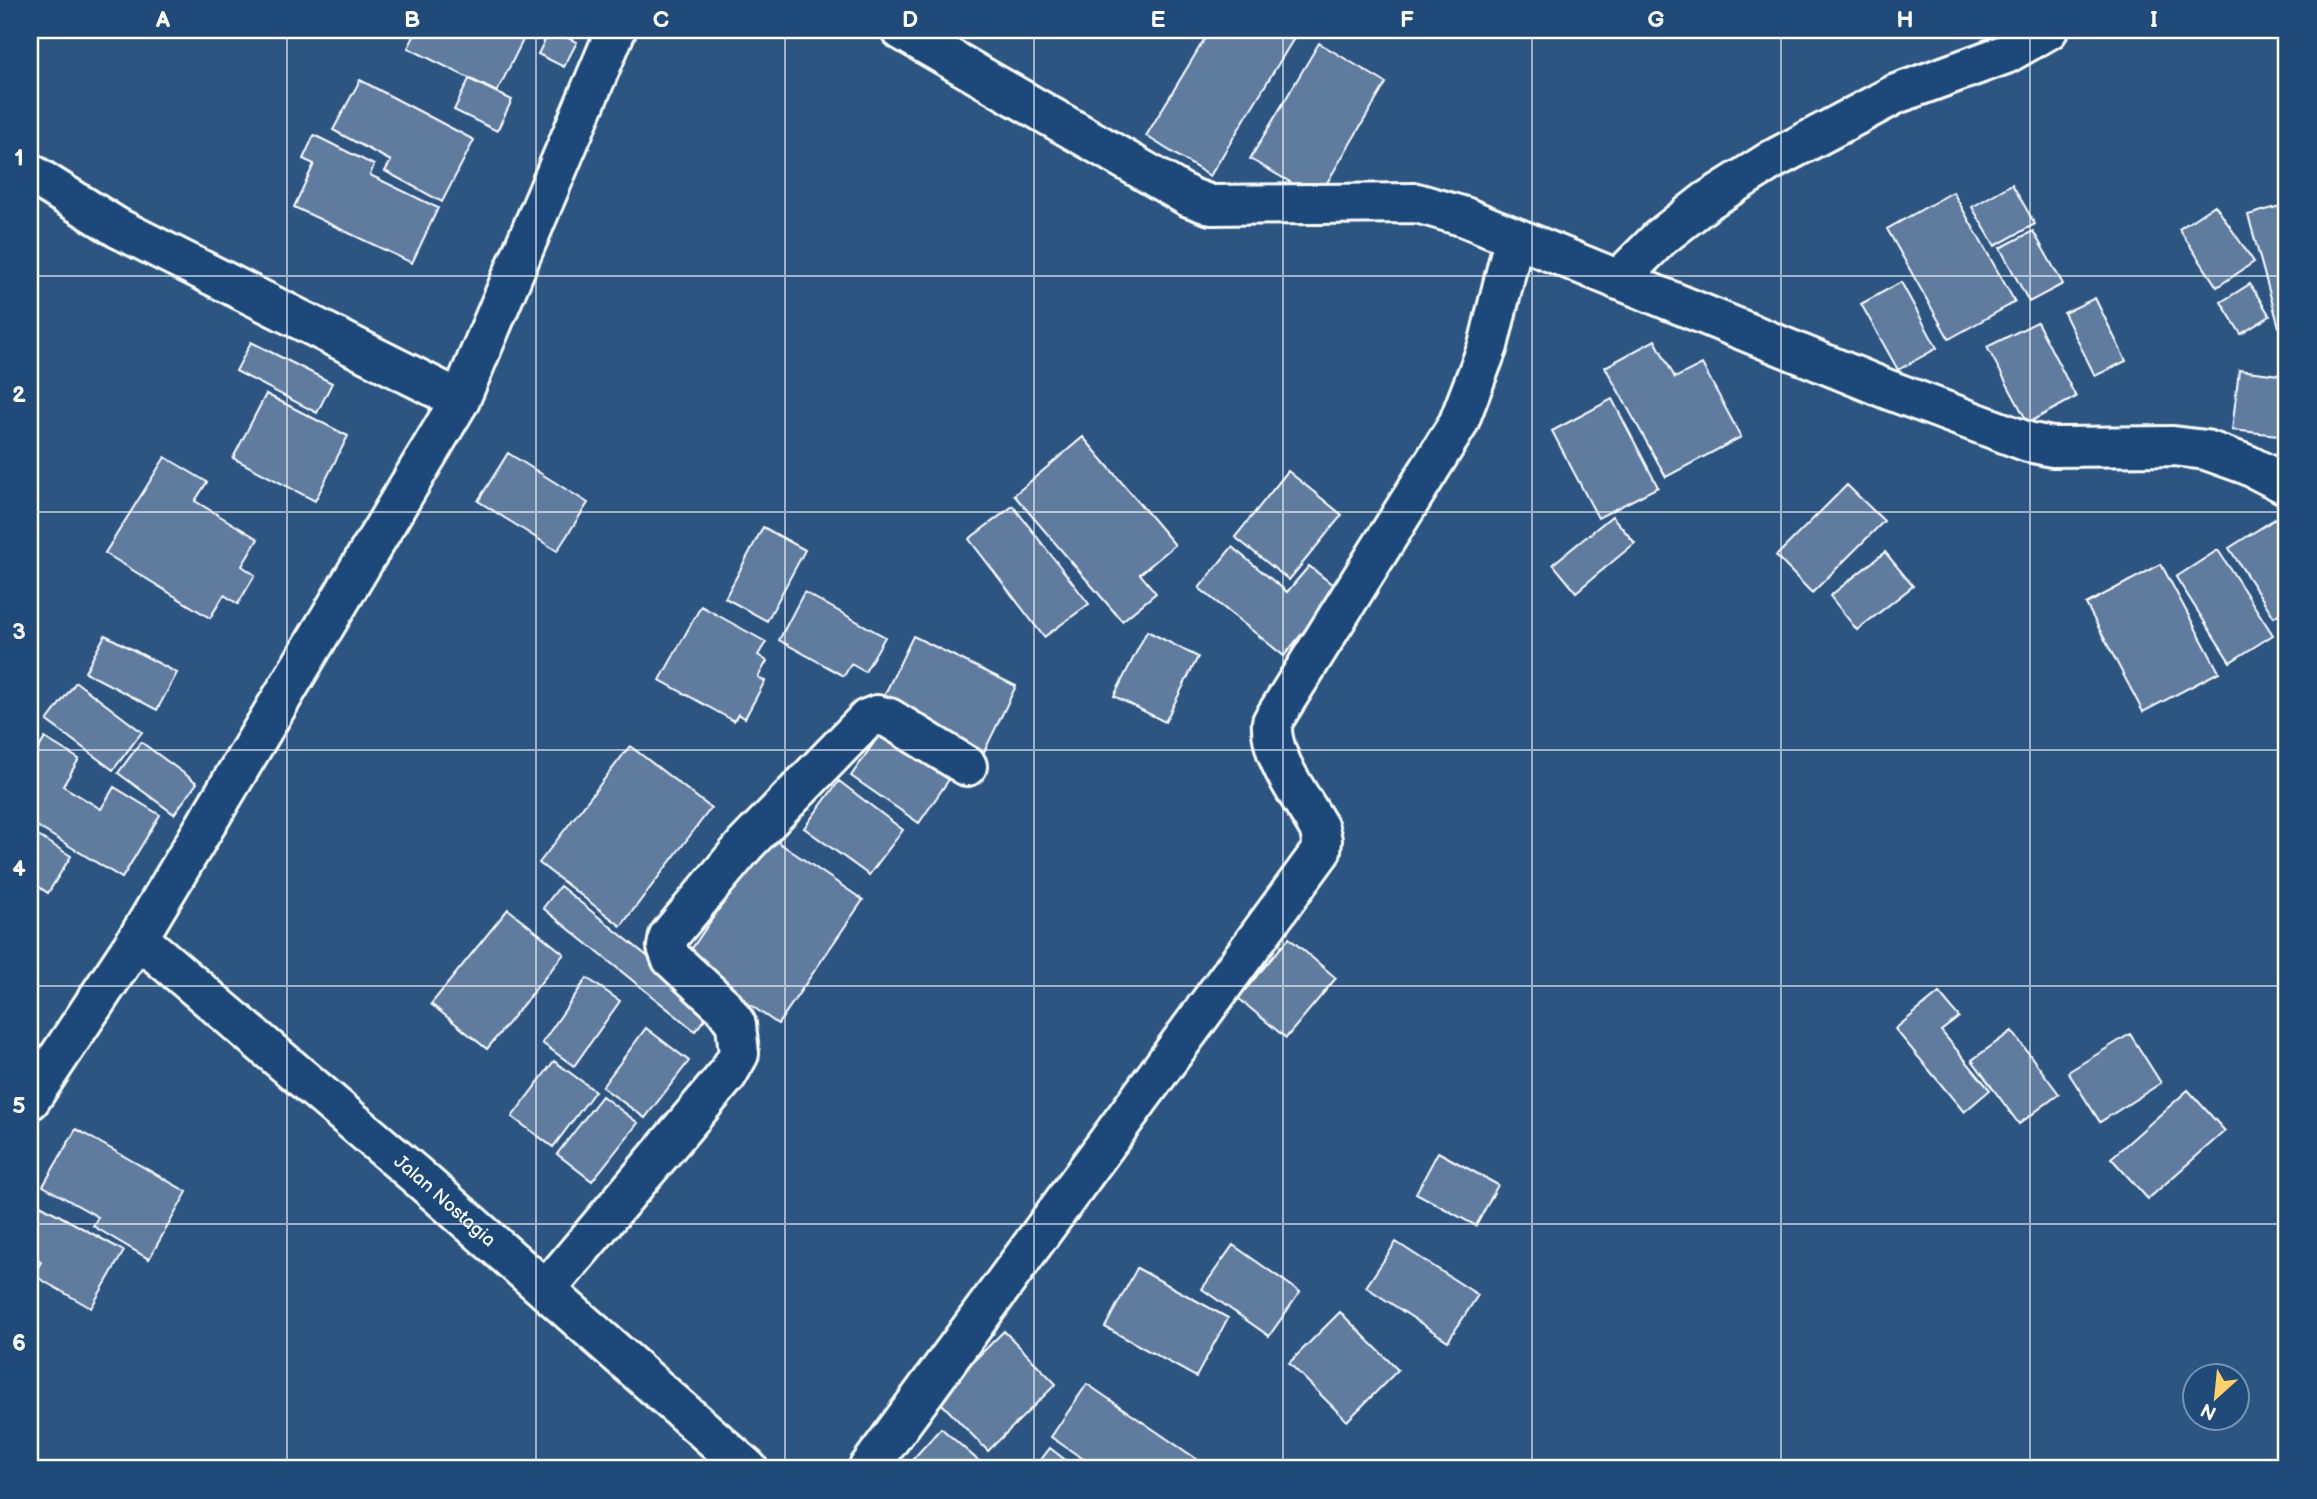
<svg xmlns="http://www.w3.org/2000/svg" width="2317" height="1499" font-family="'Balsamiq Sans',sans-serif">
	<rect width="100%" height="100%" fill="#2c5582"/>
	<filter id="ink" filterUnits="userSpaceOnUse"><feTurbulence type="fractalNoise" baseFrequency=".0143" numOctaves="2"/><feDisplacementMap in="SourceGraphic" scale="14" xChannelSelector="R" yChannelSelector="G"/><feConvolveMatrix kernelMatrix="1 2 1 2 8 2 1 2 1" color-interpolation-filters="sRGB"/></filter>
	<g filter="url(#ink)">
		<path fill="#5e7c9f" stroke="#fff" stroke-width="2" d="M417 30H528L497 92 408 48Z
			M550 30 577 42 564 67 538 54Z
			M1210 30H1299L1210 176 1146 136Z
			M1319 43 1386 83 1318 198 1250 159Z
			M469 79 512 100 497 131 454 110Z
			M360 80 474 140 442 202 385 171 391 161 333 130Z
			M314 135 374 165 370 175 438 208 412 263 294 207 314 164 303 159Z
			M2012 184 2035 224 1995 246 1972 207Z
			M1953 192 2015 302 1949 339 1887 229Z
			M2287 204V325L2279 327 2248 215Z
			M2215 205 2254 262 2217 287 2179 229Z
			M2033 231 2063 284 2029 302 2000 248Z
			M1901 282 1937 348 1898 370 1861 304Z
			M2250 284 2270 316 2241 334 2221 302Z
			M2095 298 2126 361 2095 376 2064 313Z
			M2037 322 2076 397 2028 423 1987 347Z
			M1655 340 1675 378 1702 364 1741 437 1666 477 1605 367Z
			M251 342 332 383 317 413 236 371Z
			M2239 370 2287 376V436L2232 430Z
			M266 394 348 436 315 501 233 458Z
			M1612 399 1658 487 1598 518 1552 431Z
			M1083 437 1175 545 1140 574 1156 593 1122 621 1014 495Z
			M508 453 588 503 557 551 478 501Z
			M165 457 207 482 195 501 258 539 242 566 255 575 238 604 224 595 210 618 105 553Z
			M1288 471 1342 515 1289 580 1235 537Z
			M1847 485 1884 521 1812 593 1776 556Z
			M1013 506 1089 604 1044 637 969 539Z
			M1612 516 1635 543 1576 592 1553 564Z
			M2275 519 2287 538V608L2274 617 2229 548Z
			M763 527 805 550 767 621 725 598Z
			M1232 547 1287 592 1309 566 1338 589 1284 656 1199 588Z
			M2218 550 2273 635 2230 662 2176 577Z
			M1885 552 1913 586 1857 630 1830 596Z
			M2161 564 2219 672 2143 712 2086 604Z
			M804 592 885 637 865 672 851 664 844 676 779 640Z
			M701 606 766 642 758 655 767 661 758 677 765 681 745 718 738 714 734 721 660 680Z
			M1147 631 1198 657 1165 722 1114 696Z
			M105 635 177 673 157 710 85 672Z
			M913 636 1016 686 984 752 881 702Z
			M76 682 142 732 113 770 47 721Z
			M882 731 950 778 919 823 851 776Z
			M45 738 79 759 63 786 101 809 114 787 160 815 122 878 30 822V763Z
			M141 742 197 783 174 814 118 773Z
			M630 746 711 808 621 926 539 863Z
			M839 781 903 830 869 875 804 828Z
			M30 831 71 856 48 893 30 881Z
			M769 836 863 900 778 1024 684 960Z
			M560 886 713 1009 695 1031 543 908Z
			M508 909 564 954 487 1049 431 1004Z
			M1289 938 1336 978 1286 1038 1238 998Z
			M587 978 620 1001 574 1066 542 1043Z
			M1939 993 1959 1017 1941 1031 1990 1090 1964 1112 1895 1029Z
			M646 1028 689 1061 645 1118 602 1087Z
			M2012 1031 2059 1094 2019 1124 1972 1060Z
			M2130 1034 2161 1083 2100 1122 2068 1072Z
			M554 1061 595 1091 553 1147 512 1117Z
			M2188 1090 2225 1131 2148 1199 2111 1158Z
			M602 1096 638 1123 592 1181 557 1154Z
			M76 1129 187 1192 149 1259 93 1226 98 1217 43 1186Z
			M1438 1152 1498 1185 1476 1226 1416 1193Z
			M31 1200 124 1251 91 1308 33 1275 41 1262 30 1256Z
			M1396 1242 1478 1295 1448 1341 1366 1287Z
			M1233 1245 1300 1292 1269 1336 1202 1289Z
			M1137 1268 1228 1318 1196 1377 1105 1327Z
			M1340 1312 1398 1370 1347 1421 1289 1363Z
			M1004 1331 1056 1384 988 1451 936 1398Z
			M1087 1384 1201 1462 1196 1469H1098L1051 1437Z
			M941 1428 988 1469H904Z
			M1050 1448 1077 1469H1034Z"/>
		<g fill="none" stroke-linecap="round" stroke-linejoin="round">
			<defs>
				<g id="minor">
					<path d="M901 30 1189 197 1211 205 1417 203 1465 217 1889 390 2028 442 2052 447 2173 446 2206 450 2248 465 2287 485"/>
					<path d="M30 173 118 228 460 400"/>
					<path d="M1618 280 1660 238 1707 201 1772 160 1896 94 2006 54 2048 30"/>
					<path id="s1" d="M138 938 418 1177 748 1469"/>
					<path d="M30 1100 138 938 460 400 616 30"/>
					<path d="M546 1290 727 1075 739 1054 736 1024 723 1006 671 958 667 947 669 936 745 845 867 719 877 715 889 718 967 766"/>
					<path d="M868 1469 1321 851 1322 840 1319 828C1302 798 1269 757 1272 722L1458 424 1488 346 1514 239"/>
				</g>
			</defs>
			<use href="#minor" stroke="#fff" stroke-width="44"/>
			<use href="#minor" stroke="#1f4a7a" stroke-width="38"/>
		</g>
	</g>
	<path fill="none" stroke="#fff" stroke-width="2" stroke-opacity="0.55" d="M287 30V1469M536 30V1469M785 30V1469M1034 30V1469M1283 30V1469M1532 30V1469M1781 30V1469M2030 30V1469M30 276H2287M30 512H2287M30 750H2287M30 986H2287M30 1224H2287"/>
	<g text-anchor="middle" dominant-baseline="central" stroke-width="6" stroke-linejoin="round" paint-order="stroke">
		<g font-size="19" fill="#fff" stroke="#1f4a7a">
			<text stroke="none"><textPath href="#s1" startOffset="404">Jalan Nostagia</textPath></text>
		</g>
	</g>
	<rect width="2317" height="1499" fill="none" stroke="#1f4a7a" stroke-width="77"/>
	<g transform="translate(2216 1397) rotate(207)"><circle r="33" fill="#1f4a7a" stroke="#7992af" stroke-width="2"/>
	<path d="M0-5L12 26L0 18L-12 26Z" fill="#ffd166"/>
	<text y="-10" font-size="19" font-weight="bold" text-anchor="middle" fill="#ffffff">N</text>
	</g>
	<rect x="38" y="38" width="2240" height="1422" fill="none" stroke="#fff" stroke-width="2.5"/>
	<g font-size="23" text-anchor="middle" font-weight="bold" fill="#fff">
		<text x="163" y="27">A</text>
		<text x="412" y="27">B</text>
		<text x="661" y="27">C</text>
		<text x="910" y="27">D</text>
		<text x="1158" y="27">E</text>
		<text x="1407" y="27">F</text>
		<text x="1656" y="27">G</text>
		<text x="1905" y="27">H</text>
		<text x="2154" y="27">I</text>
		<text x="19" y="165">1</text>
		<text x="19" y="402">2</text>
		<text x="19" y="639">3</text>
		<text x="19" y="876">4</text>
		<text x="19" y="1113">5</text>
		<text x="19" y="1350">6</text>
	</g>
</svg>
